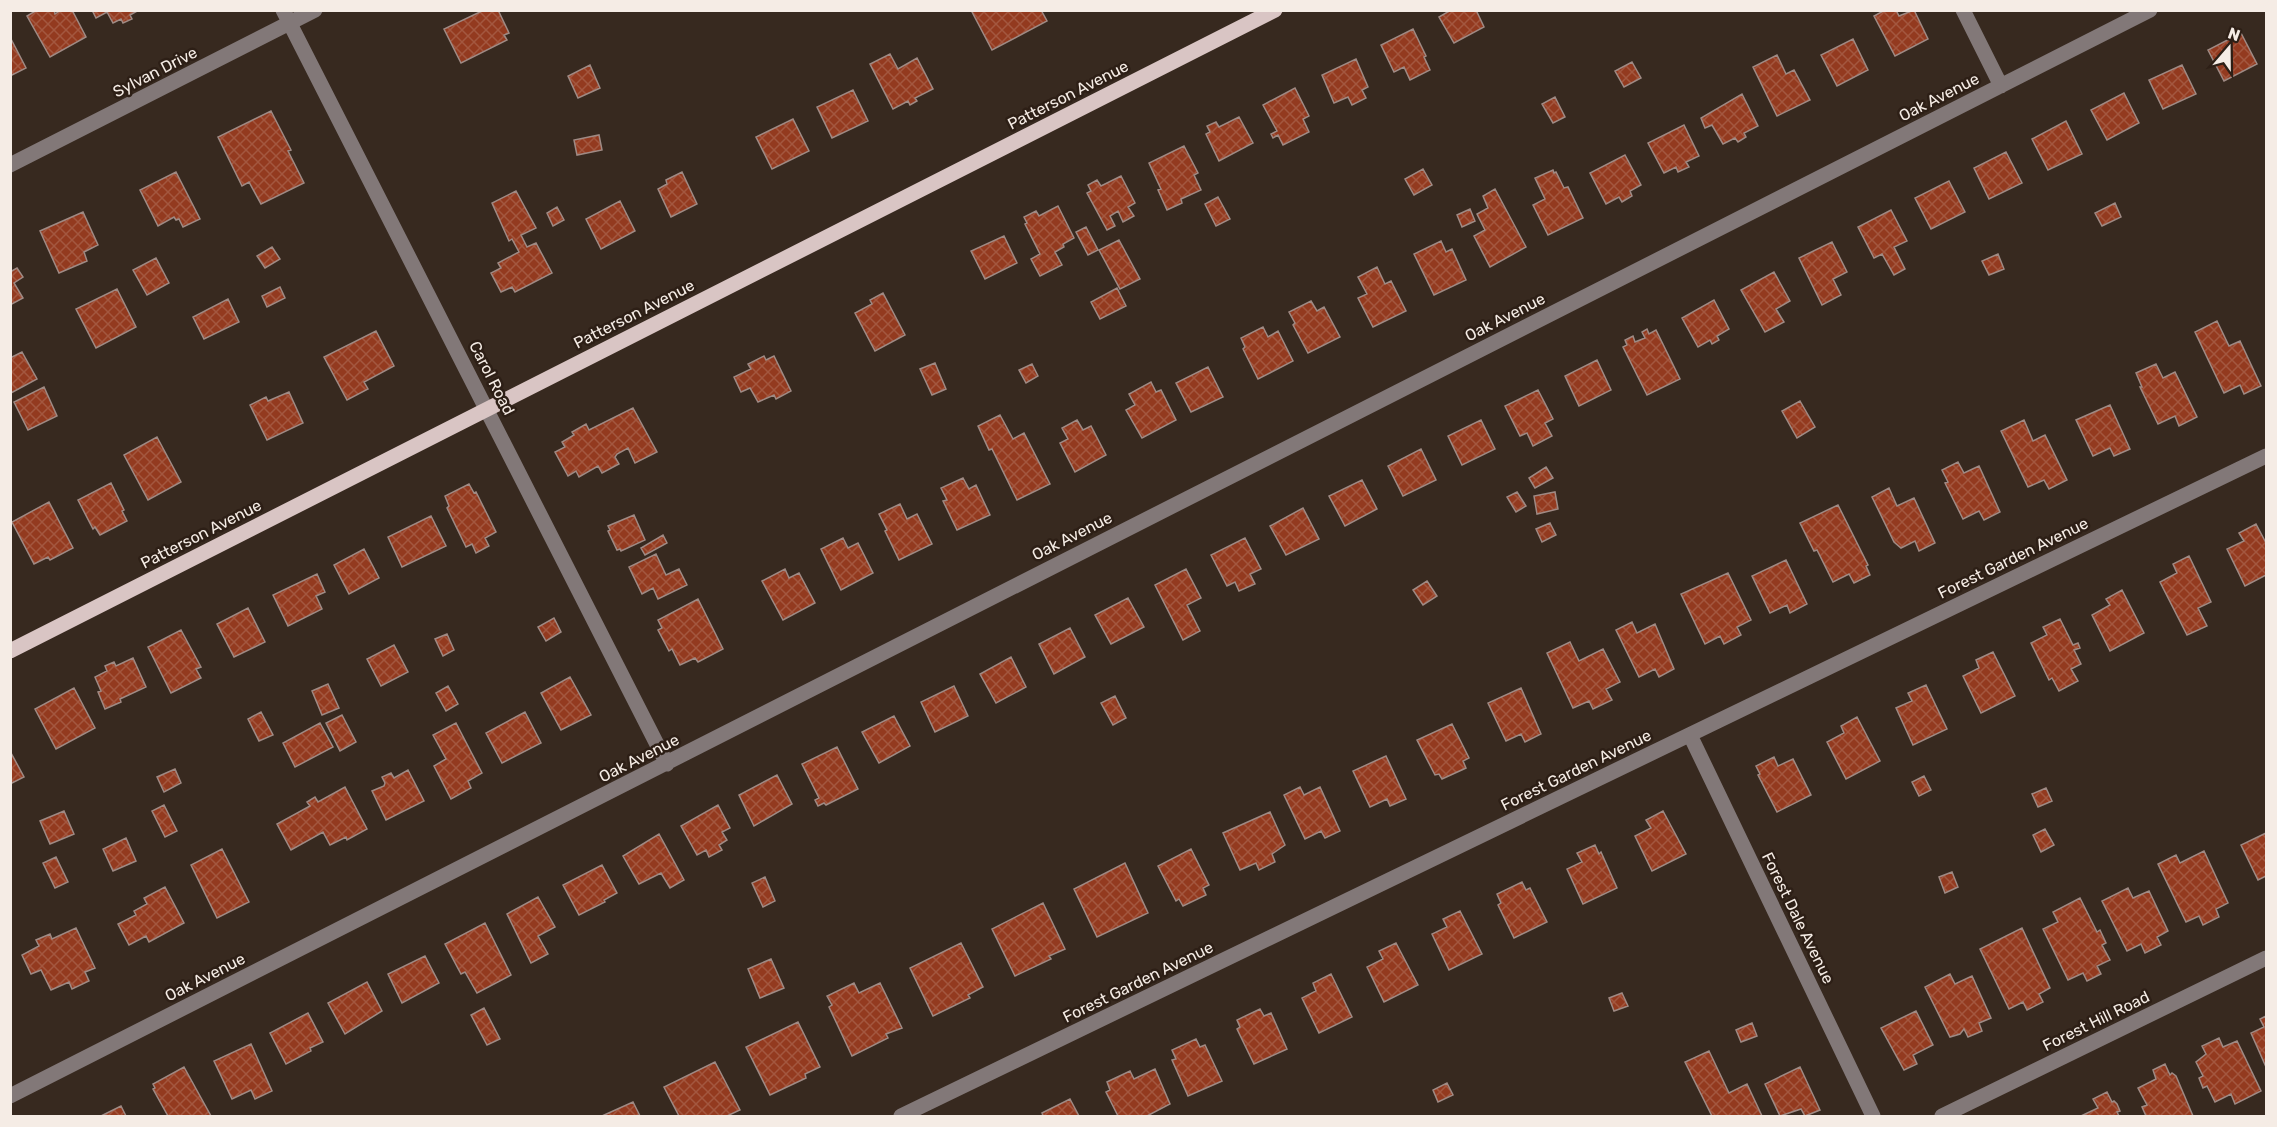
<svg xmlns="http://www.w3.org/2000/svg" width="2277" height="1127" font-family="Rubik,sans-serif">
	<defs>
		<pattern id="building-cross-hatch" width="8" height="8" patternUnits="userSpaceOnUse" patternTransform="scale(1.5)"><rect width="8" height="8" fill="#933a1f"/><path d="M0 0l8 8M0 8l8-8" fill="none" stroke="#a3573f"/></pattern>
	</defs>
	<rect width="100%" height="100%" fill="#37291f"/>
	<path fill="url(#building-cross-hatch)" stroke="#9f8a84" stroke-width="1.5" d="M37 10H54L55 14 61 10H72L86 37 50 57 27 16Z
		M92 10H139L130 15 132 19 123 23 121 19 113 23 107 12 96 18Z
		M484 10H498L509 33 504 35 507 40 461 63 444 29Z
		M971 10H1041L1047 21 992 50Z
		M1451 10H1476L1484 27 1454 43 1439 17Z
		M1885 10H1896L1899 16 1914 10 1928 39 1895 56 1874 16Z
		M1413 29 1426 56 1424 57 1430 70 1410 80 1404 67 1394 72 1381 45Z
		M2241 33 2257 64 2224 81 2208 50Z
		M10 37 26 68 10 76Z
		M1853 39 1868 70 1837 86 1821 55Z
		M890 54 898 69 917 58 933 89 915 98 917 101 910 105 908 101 893 109 870 64Z
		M1777 55 1786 74 1794 70 1810 100 1777 116 1753 67Z
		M1356 59 1368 87 1362 90 1366 98 1352 105 1348 97 1334 103 1322 75Z
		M1632 62 1641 78 1624 87 1615 71Z
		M590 65 600 88 578 98 568 76Z
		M2182 65 2196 94 2163 109 2149 80Z
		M1295 88 1309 116 1303 119 1309 132 1283 145 1278 135 1273 138 1271 134 1277 131 1263 105Z
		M853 90 868 121 832 138 817 107Z
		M2124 93 2139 123 2107 140 2091 110Z
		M1742 94 1758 126 1744 133 1746 137 1738 142 1735 138 1723 144 1712 125 1705 128 1701 118Z
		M1555 97 1565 117 1553 123 1542 104Z
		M271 111 291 150 288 151 304 183 261 204 249 182 242 186 218 137Z
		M1239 117 1253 143 1219 161 1206 134 1210 132 1207 126 1216 122 1219 127Z
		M793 119 809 151 772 169 756 137Z
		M2066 121 2082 154 2048 170 2032 139Z
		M1684 125 1699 156 1686 162 1689 167 1678 172 1676 167 1664 173 1648 143Z
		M599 135 602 150 577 155 574 140Z
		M1184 146 1198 173 1194 175 1201 190 1181 199 1182 203 1167 210 1158 190 1161 189 1149 163Z
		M2006 152 2022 183 1989 199 1974 168Z
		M1625 155 1641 185 1630 191 1632 196 1622 202 1619 197 1606 204 1590 173Z
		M1423 169 1432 185 1414 195 1405 179Z
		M1553 170 1554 173 1556 172 1564 188 1568 187 1583 218 1548 235 1533 205 1545 199 1535 178Z
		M176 172 200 219 183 227 179 219 176 220 174 217 158 226 140 190Z
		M682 172 697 204 671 217 658 189 667 184 666 180Z
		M1121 176 1135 203 1128 207 1134 216 1123 222 1118 211 1110 216 1115 226 1107 230 1087 193 1091 191 1088 185 1097 180 1101 186Z
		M1949 181 1965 212 1931 229 1915 198Z
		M1495 189 1526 247 1490 267 1474 236 1485 230 1477 214 1488 208 1483 196Z
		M516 191 536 228 521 235 527 247 536 243 552 273 515 292 512 287 501 292 491 273 501 268 498 263 519 252 512 239 509 241 492 203Z
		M1218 197 1230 219 1216 226 1205 204Z
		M620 201 635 231 601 249 586 219Z
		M2115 203 2121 217 2102 226 2095 213Z
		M1058 206 1074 238 1063 244 1064 247 1055 252 1062 265 1040 276 1031 259 1040 254 1025 224 1027 223 1024 217 1036 211 1039 216Z
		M557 207 564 220 553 226 547 213Z
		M1470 209 1475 221 1462 227 1457 215Z
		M1891 210 1907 241 1894 247 1905 269 1894 275 1882 254 1874 258 1858 227Z
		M83 212 98 245 84 252 87 261 59 273 40 231Z
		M1086 227 1098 250 1088 255 1076 232Z
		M1004 236 1017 263 985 279 971 251Z
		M1119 240 1140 279 1120 289 1099 250Z
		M1441 241 1446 252 1452 249 1466 280 1434 295 1414 254Z
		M1832 242 1847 272 1833 279 1841 295 1822 305 1799 258Z
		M272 247 280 259 265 268 257 256Z
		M1998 254 2004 269 1989 275 1982 261Z
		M156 258 169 283 147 295 133 270Z
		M1377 267 1385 284 1391 281 1406 311 1373 327 1358 298 1367 294 1358 277Z
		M17 268 23 277 14 283 23 298 10 305V272Z
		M1774 272 1790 301 1776 309 1784 322 1765 332 1741 290Z
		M280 287 285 298 267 307 262 296Z
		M1117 288 1126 306 1100 319 1091 302Z
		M117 289 136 327 96 348 76 309Z
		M883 293 905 335 875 351 855 313 872 304 870 300Z
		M228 299 239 322 204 339 193 317Z
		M1714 300 1729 329 1717 336 1719 340 1712 344 1710 340 1698 347 1682 318Z
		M1311 301 1317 311 1324 307 1340 337 1308 353 1293 325 1295 323 1289 312Z
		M2217 321 2229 346 2240 341 2261 386 2244 394 2240 385 2224 393 2195 332Z
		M1263 327 1268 337 1278 331 1293 361 1258 379 1243 349 1245 347 1241 338Z
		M1647 329 1649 334 1656 330 1680 379 1647 395 1623 347 1627 345 1625 340 1633 336 1635 342 1645 338 1642 332Z
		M376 331 394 366 364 382 368 389 347 400 324 357Z
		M22 352 37 379 11 393 10 358Z
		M764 356 766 360 774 356 791 391 776 399 774 395 758 402 750 388 741 392 734 377 751 369 748 364Z
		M1597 360 1611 390 1579 406 1565 376Z
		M935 363 946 389 932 395 920 369Z
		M1032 364 1038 376 1026 383 1019 370Z
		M2156 364 2163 378 2175 372 2197 417 2179 426 2175 416 2158 424 2140 387H2142L2136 373Z
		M1208 367 1223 397 1191 412 1176 383Z
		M1151 382 1156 392 1161 390 1176 420 1142 438 1126 410 1135 405 1129 394Z
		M44 387 57 416 28 430 14 402Z
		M1538 390 1553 419 1545 423 1552 436 1533 446 1527 433 1520 436 1505 406Z
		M289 392 303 423 267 440 250 405 266 397 268 401Z
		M1800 401 1815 427 1797 438 1782 411Z
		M2110 405 2130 449 2114 456 2110 448 2093 456 2076 420Z
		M633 408 657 452 635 463 628 448 617 454 615 457 619 464 602 473 598 466 579 477 576 471 568 476 555 452 565 447 562 442 574 435 572 432 586 424 589 430Z
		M1000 415 1013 439 1024 433 1050 484 1017 500 992 449 989 450 978 426Z
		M1077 420 1083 430 1091 426 1106 455 1075 472 1060 443 1068 439 1062 428Z
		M1481 420 1495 449 1462 465 1448 436Z
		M2024 420 2033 441 2045 435 2067 480 2049 489 2044 480 2028 487 2001 431Z
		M157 437 181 482 148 500 124 455Z
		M1421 449 1436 480 1403 496 1388 466Z
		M1958 462 1964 473 1979 466 2000 512 1984 520 1979 511 1963 519 1945 483 1948 482 1942 470Z
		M1546 467 1553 478 1535 488 1529 478Z
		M963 478 969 489 976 485 990 515 957 530 943 501 947 500 941 488Z
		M1362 480 1377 509 1345 526 1329 496Z
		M111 483 124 510 122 511 127 521 100 535 95 527 93 529 78 500Z
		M469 484 474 493 476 492 496 532 485 538 489 546 476 553 472 544 466 547 447 508 449 506 445 496Z
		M1889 488 1897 506 1914 498 1935 543 1919 551 1915 541 1901 548 1894 542 1872 497Z
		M1517 492 1526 506 1516 512 1507 497Z
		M1555 492 1558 509 1537 514 1534 496Z
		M49 502 73 548 50 560 48 557 34 564 12 522Z
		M900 504 907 519 917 514 932 544 899 560 885 531 887 530 879 514Z
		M1838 505 1868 565 1866 566 1870 575 1854 583 1849 574 1833 582 1817 550 1814 551 1800 523Z
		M1303 508 1319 539 1286 555 1270 526Z
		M634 515 645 540 621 551 620 549 617 550 608 531 610 530 608 526Z
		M431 516 446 546 402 567 388 537Z
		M1550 523 1556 535 1542 542 1536 529Z
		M2256 524 2266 543V575L2245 586 2227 549 2244 541 2239 533Z
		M663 535 667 543 645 555 641 548Z
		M843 538 848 548 858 543 873 573 841 590 821 549Z
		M1245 538 1261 569 1250 574 1255 584 1239 591 1235 582 1227 586 1211 555Z
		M364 549 379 578 349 594 334 565Z
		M656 554 666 575 679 569 687 585 658 599 653 588 642 594 629 567Z
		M2189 556 2211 602 2198 608 2207 626 2187 635 2160 582 2177 573 2173 564Z
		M1786 560 1807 604 1790 613 1787 605 1770 613 1752 576Z
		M785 569 789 578 799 573 815 603 783 620 762 581Z
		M1186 569 1201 598 1187 605 1200 631 1183 640 1155 585Z
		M1728 573 1751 620 1737 627 1741 635 1724 644 1720 636 1705 644 1681 594Z
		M317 574 325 592 316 596 322 609 288 626 273 595Z
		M1427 581 1437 596 1423 605 1413 590Z
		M2122 590 2144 633 2110 651 2092 615 2110 605 2106 599Z
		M1128 598 1144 627 1111 644 1095 615Z
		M698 599 723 649 698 662 695 658 680 665 672 649 669 651 658 630 662 628 658 620Z
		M248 608 265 642 234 657 217 624Z
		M554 618 561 632 546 641 538 627Z
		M2060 619 2073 645 2078 643 2080 648 2074 650 2081 664 2071 669 2078 681 2059 691 2052 678 2049 680 2031 643 2047 635 2043 627Z
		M1632 622 1637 633 1655 624 1674 669 1659 677 1655 669 1639 677 1616 630Z
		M1070 628 1085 657 1054 674 1039 644Z
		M181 630 201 667 196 669 201 678 171 693 148 647Z
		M447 634 454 650 443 656 435 639Z
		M1570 642 1579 661 1603 649 1620 682 1606 689 1612 700 1593 709 1589 701 1573 708 1547 653Z
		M394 645 408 672 381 686 367 659Z
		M1993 652 2015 696 1981 713 1963 676 1979 668 1976 660Z
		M1011 657 1026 687 996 703 980 674Z
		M133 658 146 687 120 699 121 702 105 709 98 692 101 691 95 677 107 671 105 666 114 662 116 666Z
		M570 677 591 715 561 730 541 693Z
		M328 684 339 708 322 715 312 691Z
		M1926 685 1947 729 1913 745 1896 708 1912 701 1908 693Z
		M448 686 458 704 446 711 436 693Z
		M954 686 968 716 935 732 921 702Z
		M74 688 95 728 56 749 35 709Z
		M1521 688 1541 734 1525 742 1521 734 1506 741 1488 703Z
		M1115 696 1126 718 1113 725 1101 703Z
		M261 712 273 735 259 741 248 719Z
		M525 712 541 743 502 763 486 733Z
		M342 715 356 742 340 751 326 723Z
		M894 716 910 746 879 763 862 732Z
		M1857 717 1880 761 1846 779 1827 742 1844 733 1841 726Z
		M320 723 333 747 295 767 283 743Z
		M456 723 482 773 468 781 471 788 451 799 434 766 446 759 433 735Z
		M1452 724 1469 758 1463 761 1466 768 1442 779 1439 774 1435 775 1417 740Z
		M837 747 858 789 826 805 824 803 818 806 815 800 819 798 802 764Z
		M10 751 24 777 10 784Z
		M1386 756 1406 799 1390 806 1387 799 1370 807 1353 771Z
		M1774 757 1778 766 1793 759 1811 795 1777 812 1758 775 1760 774 1756 766Z
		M175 769 181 783 164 792 157 777Z
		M408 770 424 801 386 820 372 791 384 786 385 783 382 777 391 773 394 778Z
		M777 775 792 804 754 826 739 795Z
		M1924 776 1931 790 1919 796 1912 782Z
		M345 787 367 829 347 840 346 837 330 845 323 832 291 850 277 824 310 806 307 802 315 797 318 802Z
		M1300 787 1304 795 1320 787 1340 831 1325 838 1321 831 1305 839 1284 795Z
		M2046 788 2052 801 2038 807 2032 794Z
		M164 805 177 831 165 837 152 811Z
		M718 805 730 828 722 832 727 840 719 845 722 850 709 857 706 850 697 855 681 826Z
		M64 811 74 834 50 844 40 821Z
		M1663 811 1686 854 1652 871 1635 836 1651 828 1646 820Z
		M1270 812 1285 845 1272 854 1275 862 1259 870 1256 863 1240 870 1223 833Z
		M2045 829 2054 845 2041 852 2033 835Z
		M2266 833V876L2258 880 2241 845Z
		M659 834 684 880 670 888 661 873 639 884 623 856Z
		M126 838 136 861 113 871 103 849Z
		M1595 845 1599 854 1601 852 1617 888 1583 904 1567 869 1582 862 1577 853Z
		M222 849 249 902 217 918 191 865Z
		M1191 849 1209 885 1203 888 1206 895 1183 906 1179 899 1176 901 1158 866Z
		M2204 851 2228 903 2216 909 2219 917 2203 925 2199 916 2186 922 2158 864 2176 855 2180 863Z
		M56 857 68 882 55 888 43 863Z
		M1125 863 1148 913 1097 937 1074 889Z
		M602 865 617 893 604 900 605 902 579 915 563 885Z
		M1952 872 1958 887 1945 893 1939 877Z
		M765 877 775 901 763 907 752 883Z
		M1522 882 1526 890 1530 888 1547 922 1514 938 1498 905 1501 903 1497 894Z
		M165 887 184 923 149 942 146 936 129 945 118 924 136 915 134 911 147 904 144 898Z
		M2128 888 2133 898 2149 891 2168 931 2157 937 2161 945 2145 953 2141 944 2127 951 2102 901Z
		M538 897 555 927 538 936 548 954 531 963 507 914Z
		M2080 898 2097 932 2100 930 2106 943 2102 945 2110 960 2097 966 2101 974 2087 981 2083 973 2068 980 2043 929 2058 922 2053 912Z
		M1043 903 1065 949 1049 956 1051 959 1015 976 992 929Z
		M1460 911 1482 954 1449 970 1432 934 1447 927 1443 919Z
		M485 923 511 975 477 993 465 972 461 974 445 944Z
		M76 928 95 968 85 972 89 981 72 989 69 982 51 990 41 970 31 974 22 955 39 946 36 940 50 934 52 939Z
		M2022 928 2050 988 2039 994 2043 1002 2027 1010 2023 1002 2009 1009 1980 949Z
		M961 943 983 987 968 995 970 998 933 1016 910 968Z
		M1396 943 1418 985 1384 1002 1367 967 1383 959 1379 951Z
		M425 956 439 983 402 1003 388 974Z
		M771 959 784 988 760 998 748 969Z
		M1331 974 1352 1017 1319 1033 1302 998 1316 991 1313 983Z
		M1950 974 1955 984 1972 976 1991 1018 1979 1023 1982 1031 1968 1037 1964 1029 1960 1034 1950 1037 1925 987Z
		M367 982 382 1011 345 1034 328 1003Z
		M854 983 859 993 880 983 902 1028 886 1034 888 1038 852 1056 829 1007 832 1005 827 996Z
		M1622 993 1628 1006 1614 1011 1609 998Z
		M484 1008 500 1039 487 1045 471 1015Z
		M1260 1009 1264 1016 1271 1013 1287 1049 1254 1064 1237 1029 1240 1027 1237 1020Z
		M1916 1011 1933 1045 1913 1055 1917 1064 1904 1070 1881 1028Z
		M308 1013 323 1042 310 1048 311 1051 286 1064 270 1033Z
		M2266 1016V1067L2251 1033 2264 1027 2260 1019Z
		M798 1022 820 1067 805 1074 806 1078 770 1095 746 1047Z
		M1752 1023 1757 1036 1741 1042 1736 1030Z
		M2219 1038 2223 1047 2237 1041 2261 1091 2235 1104 2231 1094 2215 1102 2207 1086 2203 1088 2199 1078 2203 1076 2196 1062 2206 1054 2202 1046Z
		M1196 1039 1200 1047 1205 1045 1222 1081 1188 1096 1172 1060 1176 1059 1172 1050Z
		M251 1044 272 1091 255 1099 251 1090 232 1099 214 1061Z
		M1709 1051 1729 1093 1747 1084 1762 1116H1712L1685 1062Z
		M715 1062 740 1110 727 1116H679L664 1087Z
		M2165 1064 2170 1075 2172 1073 2176 1076 2193 1116H2146L2142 1107 2147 1105 2138 1088 2156 1079 2153 1070Z
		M184 1067 211 1116H168L153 1089 155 1088 153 1084Z
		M1800 1067 1820 1110 1805 1116 1801 1109 1780 1116 1765 1084Z
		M1155 1069 1170 1104 1147 1116H1118L1106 1092 1110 1090 1107 1082 1130 1071 1134 1079Z
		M1447 1083 1453 1095 1438 1102 1433 1090Z
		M2107 1092 2112 1102 2114 1101 2117 1104 2120 1111 2117 1112 2119 1116H2081L2098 1108 2093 1099Z
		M1070 1099 1079 1116H1043L1042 1113Z
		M633 1102 640 1116H602Z
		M121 1106 126 1116H101Z"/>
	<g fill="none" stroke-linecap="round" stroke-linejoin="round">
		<path stroke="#827878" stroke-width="15" d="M283 10 667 764
			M1963 10 2001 86
			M10 165 315 10
			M1690 735 1873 1116
			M10 1096 2150 10
			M901 1116 2266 456
			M1942 1116 2266 958"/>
		<path stroke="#d9c5c4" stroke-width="15" d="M10 651 1275 10"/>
	</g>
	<g text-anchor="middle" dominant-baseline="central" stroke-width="5" stroke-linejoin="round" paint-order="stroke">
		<g font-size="16" fill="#f5ece5" stroke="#2d1f16">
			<text transform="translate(155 72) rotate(-27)">Sylvan Drive</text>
			<text transform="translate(1068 95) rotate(-27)">Patterson Avenue</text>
			<text transform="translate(1939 97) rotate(-27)">Oak Avenue</text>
			<text transform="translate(634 314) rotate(-27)">Patterson Avenue</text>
			<text transform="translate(1505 317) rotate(-27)">Oak Avenue</text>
			<text transform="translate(492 378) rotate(63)">Carol Road</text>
			<text transform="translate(201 534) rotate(-27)">Patterson Avenue</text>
			<text transform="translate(1072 536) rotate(-27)">Oak Avenue</text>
			<text transform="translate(2013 558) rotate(-26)">Forest Garden Avenue</text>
			<text transform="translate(639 758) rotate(-27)">Oak Avenue</text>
			<text transform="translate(1576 770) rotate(-26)">Forest Garden Avenue</text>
			<text transform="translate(1798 918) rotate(64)">Forest Dale Avenue</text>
			<text transform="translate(205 977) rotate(-27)">Oak Avenue</text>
			<text transform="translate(1138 982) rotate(-26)">Forest Garden Avenue</text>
			<text transform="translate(2096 1021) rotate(-26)">Forest Hill Road</text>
		</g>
	</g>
	<rect width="2277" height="1127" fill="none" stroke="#f5ece5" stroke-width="24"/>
	<g transform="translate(2229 48) rotate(20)" stroke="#2d1f16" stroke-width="4.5" paint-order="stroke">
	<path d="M0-4.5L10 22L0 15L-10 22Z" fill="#f5ece5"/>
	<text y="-9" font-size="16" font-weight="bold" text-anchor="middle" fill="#f5ece5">N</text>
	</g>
</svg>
